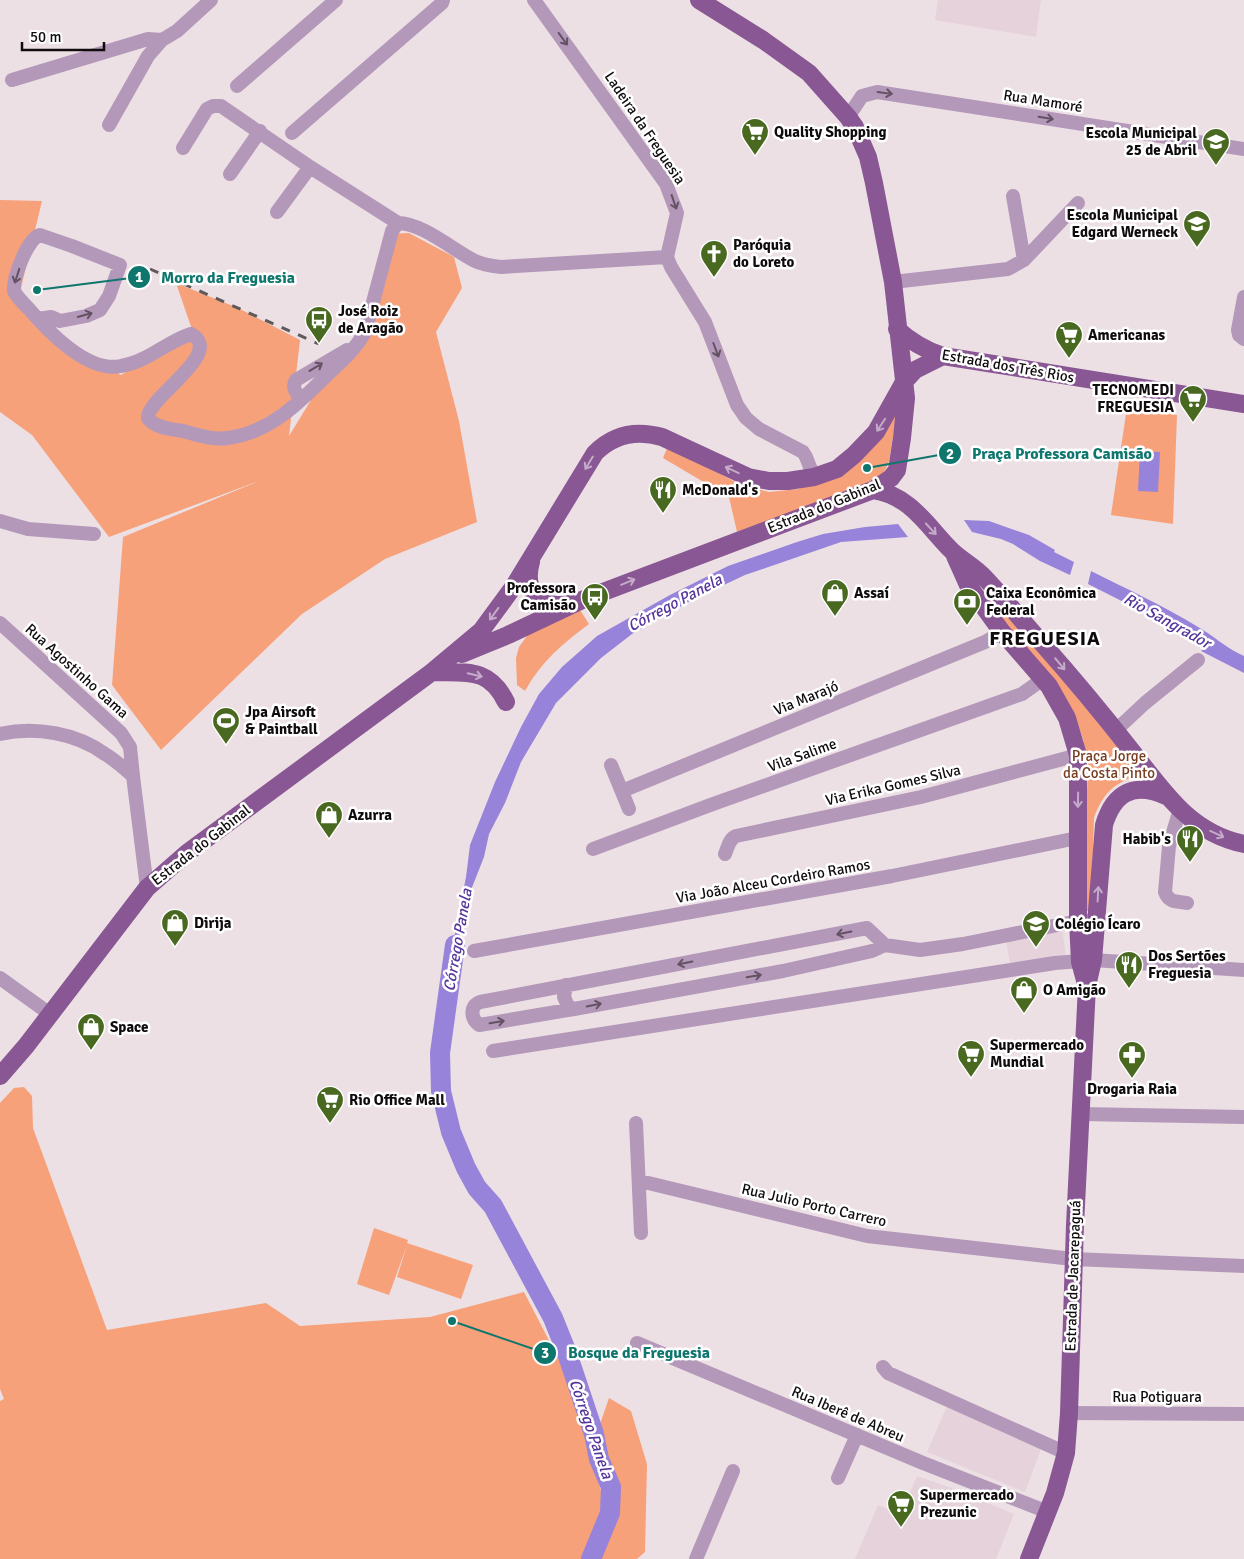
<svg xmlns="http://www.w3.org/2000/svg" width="1244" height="1559" font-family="Signika,sans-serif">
	<rect width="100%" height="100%" fill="#ece0e5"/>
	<path fill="#e6d2db" d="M938 0H1041L1036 37 935 20Z
		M1062 928 1066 956 1010 964 1006 941Z
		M947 1406 1041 1449 1025 1492 927 1452Z
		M917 1476 954 1489 1014 1514 996 1559H855L878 1505 901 1514Z"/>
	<path fill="#f6a17a" d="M0 200 42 201 20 292 70 344 121 375 151 356 187 337 197 344 176 283 238 308 300 340 289 436 311 400 363 336 391 234 409 233 454 257 462 288 436 332 459 421 477 522 385 559 302 614 161 750 112 685 123 537 259 481 109 537 32 435 0 412Z
		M898 407 889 461 883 475 871 484 737 532 729 497 663 458 668 446 739 484 769 492 798 489 836 476Z
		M1127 407 1177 415 1173 524 1111 515Z
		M580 610 589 624C563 643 541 662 525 691L517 685 516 658 519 647 529 633Z
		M1004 613 1009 616 1142 775C1116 781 1103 792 1094 818L1091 909 1089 911H1085L1083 904 1088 764 1083 739 1075 716 1005 623 1001 616Z
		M24 1087 32 1096 33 1128 107 1330 266 1303 300 1326 430 1317 524 1292 571 1383 603 1498 600 1531 585 1559H0V1401L4 1399 0 1389V1103L14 1088Z
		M374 1228 408 1240 407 1243 473 1265 461 1299 397 1277 407 1245 389 1295 357 1284Z
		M609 1398 631 1411 647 1464 645 1552 637 1559H598L602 1542 607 1475 599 1427Z"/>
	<path fill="#9783da" d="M1140 451 1160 452 1158 492 1138 491Z
		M964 520 989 521 1029 535 1055 550 1054 552 1074 562 1070 575 1040 561 1013 544 1001 539 972 532Z
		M898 524 908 537 841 542 745 575 692 600 632 634 601 658 556 703 521 762 505 803 489 834 484 857 471 890 451 971 454 938 466 877 470 845 495 782 521 727 539 694 562 667 597 636 670 595 728 566 797 542 823 534 865 527Z
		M1091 571C1127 589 1164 606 1198 627 1214 636 1227 649 1244 656V673L1201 651 1205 648 1175 628 1088 584Z"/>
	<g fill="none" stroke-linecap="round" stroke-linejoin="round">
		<path stroke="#9783da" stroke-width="20" d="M455 945 440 1053 441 1091 451 1132 466 1168 477 1188 493 1206 553 1318 567 1353 594 1434 599 1459 611 1487 610 1513 591 1559"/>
		<path stroke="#b498b9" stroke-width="14" d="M534 0 666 184 677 213 667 257 671 267 705 322 737 405 746 418 759 429 803 452 806 457 814 477
			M12 80 148 39 162 40
			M237 86 336 0
			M848 117 862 96 877 92 1244 149
			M109 125 148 56 162 40 177 31 211 0
			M292 133 442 3 443 0
			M183 148 207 109 213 106H221L310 167 398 223
			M230 174 260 131
			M1013 196 1024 260
			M277 212 310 167
			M893 282 1008 269 1024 260 1078 203
			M1244 297 1238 330 1239 335 1244 339
			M38 319 51 317 60 321 86 316 100 310 109 296 120 265 72 246 40 235C27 239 13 278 14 291 17 297 23 303 29 309 48 331 87 373 121 366 147 362 166 342 191 334 226 353 146 398 148 418 154 428 172 429 183 431 197 435 213 440 228 438 269 433 299 403 327 375 342 361 355 350 365 332L392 231 398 223C422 223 453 250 475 261 483 265 492 266 501 267L667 257
			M301 400C297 393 291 388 296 380L347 350
			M0 521 28 529 94 534
			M0 623 121 733 130 747 133 776
			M1115 731 1145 703 1198 660
			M0 734C35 726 76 733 105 754 115 760 124 768 133 776L147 888
			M611 765 629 809
			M622 791 985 642 1002 632
			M1180 809 1169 846 1165 892C1169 903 1177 901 1187 903
			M593 849 713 804 1022 694 1043 679
			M725 854C728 847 729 839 736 836L921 797 1078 755
			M474 951 892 876 1077 838
			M0 978 50 1014
			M566 985 564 997 568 1006 574 1009 783 971 872 951 885 945 920 950 963 944 1078 921H1088
			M574 1009 479 1025C471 1019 469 1006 480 1002L867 928 885 945
			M493 1051 1055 963 1093 960 1244 970
			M1080 1114 1244 1117
			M636 1123 641 1233
			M640 1181 867 1236 1073 1259 1244 1266
			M637 1343 923 1463 1048 1512
			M883 1367 888 1373 1066 1453
			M1069 1413 1244 1414
			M838 1478 857 1435
			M696 1559 733 1471"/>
		<path stroke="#895793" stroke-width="18" d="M897 329C911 342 925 350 943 356L1244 404
			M873 490C909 495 926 524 949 548 959 559 974 566 984 577 1004 598 1022 621 1041 642 1072 677 1102 713 1131 750 1163 790 1189 833 1244 844
			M955 556 968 585 978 599 1002 632 1049 686 1067 718 1078 755V921L1080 962 1086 984
			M531 562C523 589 539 610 568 604
			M462 654 508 635 582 600 873 490 891 478 897 470 902 438 906 398 893 282 874 183 868 157 855 127 848 117 809 73 763 40 699 0
			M432 672C467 673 489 667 506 702
			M0 1076 26 1046 147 888 187 853 432 672 481 631 514 586 595 453C614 434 637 430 662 437L748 477 769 481H788L814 477 837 469 854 455 876 432 904 382 915 370 943 356
			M1029 1559 1055 1493 1066 1453 1069 1413 1075 1225 1087 986 1093 960 1104 825C1114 792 1134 782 1166 796"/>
		<path stroke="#60595c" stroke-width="3" stroke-dasharray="9 9" stroke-linecap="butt" d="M150 269 319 344"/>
	</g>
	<defs><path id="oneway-shaft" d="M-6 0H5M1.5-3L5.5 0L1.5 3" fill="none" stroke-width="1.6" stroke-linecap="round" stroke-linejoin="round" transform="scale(1.25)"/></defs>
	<g stroke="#625264">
		<use href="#oneway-shaft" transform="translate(563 39) rotate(54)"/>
		<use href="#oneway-shaft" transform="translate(885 93) rotate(8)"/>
		<use href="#oneway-shaft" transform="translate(1046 118) rotate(9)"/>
		<use href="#oneway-shaft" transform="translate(674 202) rotate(71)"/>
		<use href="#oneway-shaft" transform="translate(17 276) rotate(108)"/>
		<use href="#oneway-shaft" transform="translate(85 315) rotate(-16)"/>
		<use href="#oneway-shaft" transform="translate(716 350) rotate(69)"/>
		<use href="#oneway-shaft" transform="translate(316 367) rotate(-31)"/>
		<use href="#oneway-shaft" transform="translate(844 933) rotate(169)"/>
		<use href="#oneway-shaft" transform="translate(685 963) rotate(169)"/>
		<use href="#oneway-shaft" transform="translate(754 976) rotate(-10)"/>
		<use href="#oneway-shaft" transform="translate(594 1005) rotate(-11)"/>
		<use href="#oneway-shaft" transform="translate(497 1022) rotate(-10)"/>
	</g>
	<g stroke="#c4abc9">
		<use href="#oneway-shaft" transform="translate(881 425) rotate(123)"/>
		<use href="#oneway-shaft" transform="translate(589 463) rotate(121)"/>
		<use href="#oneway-shaft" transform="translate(732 470) rotate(-155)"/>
		<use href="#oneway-shaft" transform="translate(931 529) rotate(47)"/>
		<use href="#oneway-shaft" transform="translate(628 582) rotate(-22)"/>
		<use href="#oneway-shaft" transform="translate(494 614) rotate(126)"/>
		<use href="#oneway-shaft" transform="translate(1060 664) rotate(50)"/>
		<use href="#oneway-shaft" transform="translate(475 675) rotate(13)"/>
		<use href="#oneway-shaft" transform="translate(1078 800) rotate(91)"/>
		<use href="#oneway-shaft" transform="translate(1217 834) rotate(25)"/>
		<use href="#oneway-shaft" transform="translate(1098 894) rotate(-87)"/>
	</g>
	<defs>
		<symbol id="supermarket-pin" viewBox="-11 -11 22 30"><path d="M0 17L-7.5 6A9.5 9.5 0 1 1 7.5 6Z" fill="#48691f" stroke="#fff"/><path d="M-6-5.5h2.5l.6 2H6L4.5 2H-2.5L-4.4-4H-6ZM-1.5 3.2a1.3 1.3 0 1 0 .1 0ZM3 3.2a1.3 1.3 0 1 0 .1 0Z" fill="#fff"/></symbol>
		<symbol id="school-pin" viewBox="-11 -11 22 30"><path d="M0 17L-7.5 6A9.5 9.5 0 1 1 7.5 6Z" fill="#48691f" stroke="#fff"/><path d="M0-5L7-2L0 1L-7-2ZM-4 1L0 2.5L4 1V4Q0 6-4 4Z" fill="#fff"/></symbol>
		<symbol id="church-pin" viewBox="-11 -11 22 30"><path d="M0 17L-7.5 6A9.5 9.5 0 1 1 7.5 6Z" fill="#48691f" stroke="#fff"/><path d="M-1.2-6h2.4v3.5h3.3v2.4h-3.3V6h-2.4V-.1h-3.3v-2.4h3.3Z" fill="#fff"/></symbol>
		<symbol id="bus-pin" viewBox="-11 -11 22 30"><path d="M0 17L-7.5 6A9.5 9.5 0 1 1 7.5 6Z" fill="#48691f" stroke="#fff"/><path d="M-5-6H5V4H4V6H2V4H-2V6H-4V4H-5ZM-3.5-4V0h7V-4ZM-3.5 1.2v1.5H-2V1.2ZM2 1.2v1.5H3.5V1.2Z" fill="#fff"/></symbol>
		<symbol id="restaurant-pin" viewBox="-11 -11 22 30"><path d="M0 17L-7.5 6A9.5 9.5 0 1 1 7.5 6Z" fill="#48691f" stroke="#fff"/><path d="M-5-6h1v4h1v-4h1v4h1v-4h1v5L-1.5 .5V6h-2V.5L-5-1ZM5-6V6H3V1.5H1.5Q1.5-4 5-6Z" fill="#fff"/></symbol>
		<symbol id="shop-pin" viewBox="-11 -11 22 30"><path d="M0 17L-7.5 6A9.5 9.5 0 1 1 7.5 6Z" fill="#48691f" stroke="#fff"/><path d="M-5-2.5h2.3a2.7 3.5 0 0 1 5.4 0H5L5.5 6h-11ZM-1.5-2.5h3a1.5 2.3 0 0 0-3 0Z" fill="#fff"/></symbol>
		<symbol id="bank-pin" viewBox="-11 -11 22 30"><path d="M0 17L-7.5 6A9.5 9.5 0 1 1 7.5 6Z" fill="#48691f" stroke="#fff"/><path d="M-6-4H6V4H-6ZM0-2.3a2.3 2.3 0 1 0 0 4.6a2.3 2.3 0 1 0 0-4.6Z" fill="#fff"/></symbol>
		<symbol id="stadium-pin" viewBox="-11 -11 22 30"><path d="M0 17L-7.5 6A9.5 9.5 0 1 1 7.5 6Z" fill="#48691f" stroke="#fff"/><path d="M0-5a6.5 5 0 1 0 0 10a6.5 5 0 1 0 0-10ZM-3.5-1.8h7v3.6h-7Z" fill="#fff"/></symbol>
		<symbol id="pharmacy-pin" viewBox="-11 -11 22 30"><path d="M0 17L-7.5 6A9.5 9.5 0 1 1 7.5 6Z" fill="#48691f" stroke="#fff"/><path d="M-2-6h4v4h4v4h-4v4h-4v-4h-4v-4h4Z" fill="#fff"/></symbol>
	</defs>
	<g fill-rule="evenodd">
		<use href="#supermarket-pin" x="739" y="116" width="32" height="43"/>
		<use href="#school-pin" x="1200" y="126" width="32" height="43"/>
		<use href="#school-pin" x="1181" y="208" width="32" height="43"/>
		<use href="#church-pin" x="698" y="238" width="32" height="43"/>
		<use href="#bus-pin" x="303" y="304" width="32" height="43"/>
		<use href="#supermarket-pin" x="1053" y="319" width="32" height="43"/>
		<use href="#supermarket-pin" x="1177" y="383" width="32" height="43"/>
		<use href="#restaurant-pin" x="647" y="474" width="32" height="43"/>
		<use href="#shop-pin" x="819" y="577" width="32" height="43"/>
		<use href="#bus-pin" x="579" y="581" width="32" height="43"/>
		<use href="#bank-pin" x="951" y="586" width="32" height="43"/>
		<use href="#stadium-pin" x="210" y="705" width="32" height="43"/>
		<use href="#shop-pin" x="313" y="799" width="32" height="43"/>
		<use href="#restaurant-pin" x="1174" y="823" width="32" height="43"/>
		<use href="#shop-pin" x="159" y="907" width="32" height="43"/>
		<use href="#school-pin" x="1020" y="908" width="32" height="43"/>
		<use href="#restaurant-pin" x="1113" y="949" width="32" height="43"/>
		<use href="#shop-pin" x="1008" y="974" width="32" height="43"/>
		<use href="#shop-pin" x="75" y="1011" width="32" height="43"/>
		<use href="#supermarket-pin" x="955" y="1038" width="32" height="43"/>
		<use href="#pharmacy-pin" x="1116" y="1039" width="32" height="43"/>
		<use href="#supermarket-pin" x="314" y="1084" width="32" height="43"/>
		<use href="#supermarket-pin" x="885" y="1488" width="32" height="43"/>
	</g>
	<g text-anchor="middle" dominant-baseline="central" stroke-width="5" stroke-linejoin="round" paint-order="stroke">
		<g font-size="15" fill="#100c0e" stroke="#fff">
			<text transform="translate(1043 101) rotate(9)">Rua Mamoré</text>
			<text transform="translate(645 128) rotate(56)">Ladeira da Freguesia</text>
			<text transform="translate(1008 366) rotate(10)">Estrada dos Três Rios</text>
			<text transform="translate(824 506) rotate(-22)">Estrada do Gabinal</text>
			<text transform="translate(77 671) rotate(42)">Rua Agostinho Gama</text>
			<text transform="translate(806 698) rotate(-22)">Via Marajó</text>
			<text transform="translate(802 755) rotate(-20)">Vila Salime</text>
			<text transform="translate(893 785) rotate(-13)">Via Erika Gomes Silva</text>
			<text transform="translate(201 845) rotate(-38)">Estrada do Gabinal</text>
			<text transform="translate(773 881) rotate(-10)">Via João Alceu Cordeiro Ramos</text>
			<text transform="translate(814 1205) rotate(13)">Rua Julio Porto Carrero</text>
			<text transform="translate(1073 1276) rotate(-88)">Estrada de Jacarepaguá</text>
			<text x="1157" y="1397">Rua Potiguara</text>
			<text transform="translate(848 1414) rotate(23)">Rua Iberê de Abreu</text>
		</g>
		<g font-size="15" font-weight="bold" fill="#100c0e" stroke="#fff" text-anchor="start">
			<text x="774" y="132">Quality Shopping</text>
			<text x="1197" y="133" text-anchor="end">Escola Municipal<tspan x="1197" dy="17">25 de Abril</tspan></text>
			<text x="1178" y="215" text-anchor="end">Escola Municipal<tspan x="1178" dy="17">Edgard Werneck</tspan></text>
			<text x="733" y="245">Paróquia<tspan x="733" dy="17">do Loreto</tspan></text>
			<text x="338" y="311">José Roiz<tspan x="338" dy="17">de Aragão</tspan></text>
			<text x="1088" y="335">Americanas</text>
			<text x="1174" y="390" text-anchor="end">TECNOMEDI<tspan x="1174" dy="17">FREGUESIA</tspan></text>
			<text x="682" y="490">McDonald's</text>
			<text x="576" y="588" text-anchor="end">Professora<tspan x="576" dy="17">Camisão</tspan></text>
			<text x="854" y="593">Assaí</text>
			<text x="986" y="593">Caixa Econômica<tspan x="986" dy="17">Federal</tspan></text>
			<text x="245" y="712">Jpa Airsoft<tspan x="245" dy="17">&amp; Paintball</tspan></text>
			<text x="348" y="815">Azurra</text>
			<text x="1171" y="839" text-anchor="end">Habib's</text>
			<text x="194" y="923">Dirija</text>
			<text x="1055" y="924">Colégio Ícaro</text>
			<text x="1148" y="956">Dos Sertões<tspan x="1148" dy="17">Freguesia</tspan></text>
			<text x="1043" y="990">O Amigão</text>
			<text x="110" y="1027">Space</text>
			<text x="990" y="1045">Supermercado<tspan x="990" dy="17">Mundial</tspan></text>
			<text x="1132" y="1089" text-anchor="middle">Drogaria Raia</text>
			<text x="349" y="1100">Rio Office Mall</text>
			<text x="920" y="1495">Supermercado<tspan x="920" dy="17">Prezunic</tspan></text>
		</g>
		<g font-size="15" fill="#793d1f" stroke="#fff">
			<text x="1109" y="756">Praça Jorge<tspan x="1109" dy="17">da Costa Pinto</tspan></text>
		</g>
		<g font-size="16" font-style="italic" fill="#55359a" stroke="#fff">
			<text transform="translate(675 603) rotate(-28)">Córrego Panela</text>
			<text transform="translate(1167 621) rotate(29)">Rio Sangrador</text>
			<text transform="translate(458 940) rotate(-80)">Córrego Panela</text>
			<text transform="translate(591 1429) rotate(71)">Córrego Panela</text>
		</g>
		<g font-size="20" font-weight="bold" letter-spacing="1" fill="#100c0e" stroke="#fff">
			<text x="1045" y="638">FREGUESIA</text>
		</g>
	</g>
	<path fill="none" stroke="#0f766e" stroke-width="2" d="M37 290L139 277M867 468L950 453M452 1321L545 1353"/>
	<g fill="#0f766e" stroke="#fff" stroke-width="2">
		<circle cx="37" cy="290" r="5"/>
		<circle cx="867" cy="468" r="5"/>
		<circle cx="452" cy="1321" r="5"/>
		<circle cx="139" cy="277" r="12"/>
		<circle cx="950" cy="453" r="12"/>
		<circle cx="545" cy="1353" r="12"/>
	</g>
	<g font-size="15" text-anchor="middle" font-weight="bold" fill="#fff">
		<text x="139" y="282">1</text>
		<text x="950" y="459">2</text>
		<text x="545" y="1358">3</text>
	</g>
	<g font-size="16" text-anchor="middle" font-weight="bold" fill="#0f766e" stroke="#fff" stroke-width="5" stroke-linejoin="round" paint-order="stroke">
		<text x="228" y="283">Morro da Freguesia</text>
		<text x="1062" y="459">Praça Professora Camisão</text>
		<text x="639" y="1358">Bosque da Freguesia</text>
	</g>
	<path d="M22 42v8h82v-8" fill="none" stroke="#100c0e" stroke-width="2.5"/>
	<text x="30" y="42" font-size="15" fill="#100c0e" stroke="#ffffff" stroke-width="4" paint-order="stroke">50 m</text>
</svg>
